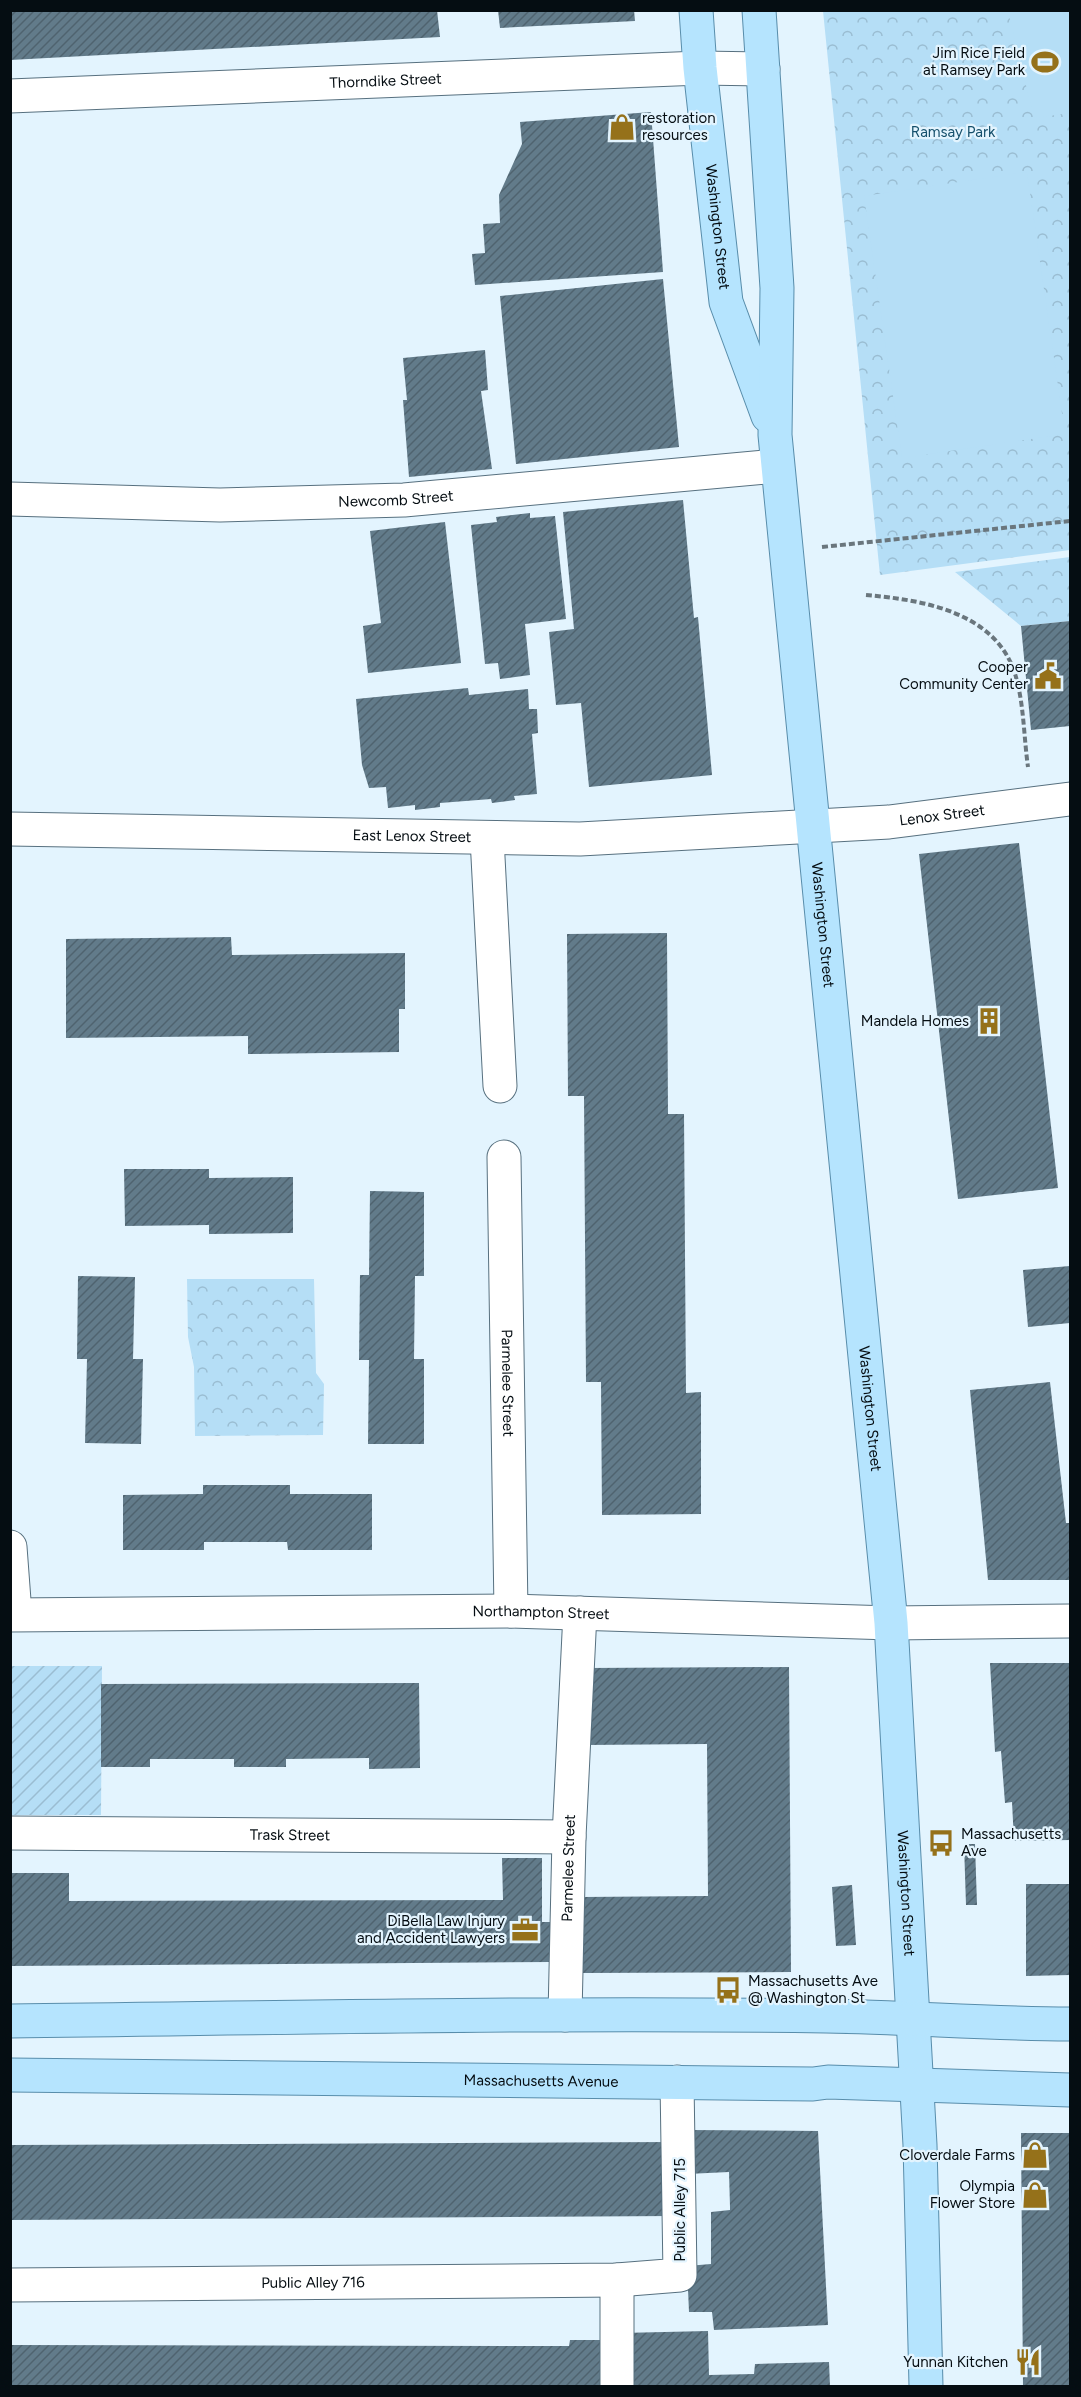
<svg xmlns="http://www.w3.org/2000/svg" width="1081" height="2397" font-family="Figtree,sans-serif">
	<defs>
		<pattern id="park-crowns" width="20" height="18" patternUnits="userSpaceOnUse" patternTransform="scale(1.5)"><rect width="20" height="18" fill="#b5def6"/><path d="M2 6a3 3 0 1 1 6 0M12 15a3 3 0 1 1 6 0" fill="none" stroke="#9abdd2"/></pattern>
		<pattern id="garden-furrows" width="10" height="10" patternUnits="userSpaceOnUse" patternTransform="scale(1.5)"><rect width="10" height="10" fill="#b5def6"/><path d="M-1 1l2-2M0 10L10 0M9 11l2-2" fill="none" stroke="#9abdd2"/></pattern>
		<pattern id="building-hatch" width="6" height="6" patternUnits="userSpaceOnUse" patternTransform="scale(1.5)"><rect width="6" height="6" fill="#627b8a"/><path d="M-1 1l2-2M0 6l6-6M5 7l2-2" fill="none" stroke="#4f636f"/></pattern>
	</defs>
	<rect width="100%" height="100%" fill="#e3f4fe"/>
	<path fill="url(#park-crowns)" d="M823 11H1070V550L880 575Z
		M1070 557V621L1021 626 955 572Z
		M187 1279H314L316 1373 324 1384 323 1435 195 1436 194 1367 188 1337Z"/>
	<path fill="url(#garden-furrows)" d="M11 1666H102L101 1815H11Z"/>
	<path fill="#b5def6" d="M1008 11H1070V113L1034 118Z
		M1027 172 1065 434 902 458 864 196Z"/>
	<path fill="url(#building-hatch)" d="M10 10H437L440 37 10 60Z
		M498 10H634L635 21 500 28Z
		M651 112 663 272 475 285 472 254 485 253 483 224 500 223 499 195 522 144 520 122Z
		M663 279 679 447 516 464 500 296Z
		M485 350 488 390 481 391 492 469 409 477 403 400H407L403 358Z
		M683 500 694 618 698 617 712 775 589 787 581 703 556 705 549 632 574 629 563 512Z
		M530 513V518L555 516 566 619 525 624 530 675 500 679 498 663 485 664 471 525 497 522 496 517Z
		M445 522 461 663 368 673 363 626 381 623 370 531Z
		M1070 621V726L1031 730 1021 626Z
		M468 688 469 695 528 689 529 709H537L538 733 532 734 537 794 514 796 515 800 492 803 491 799 440 803V807L415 810V805L388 808 386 787 369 788 362 765 356 699Z
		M1019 843 1058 1188 958 1199 919 854Z
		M667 933 668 1114H684L686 1393 701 1392V1514L602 1515 601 1382H586L584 1096H568L567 934Z
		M231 937 232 955 405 953V1009H399V1052L248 1054V1036L66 1038V939Z
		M124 1169H209V1178L293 1177V1233L209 1234V1225L125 1226Z
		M370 1191 424 1192V1276H415L414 1359H424V1444H368L369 1360H359L360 1275H369Z
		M1070 1266V1323L1028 1327 1023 1270Z
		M78 1276 135 1277 133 1359H143L141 1444 85 1443 87 1359H77Z
		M1050 1382 1066 1523H1070L1069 1580H988L970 1390Z
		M203 1485H290V1494H372V1550H288L287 1542H204V1550H123V1495L203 1494Z
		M990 1663H1070V1840L1014 1841 1012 1802 1005 1803 1001 1751 995 1752Z
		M789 1667 791 1972 582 1973V1897L708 1896 707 1744 586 1745V1668Z
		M419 1683 420 1768 369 1769V1758L286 1759V1767H234V1759H150V1767H101V1684Z
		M964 1844H975L977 1905H966Z
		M502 1858H542V1922H550L551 1962 10 1966V1873H69V1901L503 1900Z
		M1026 1884H1070V1975L1026 1976Z
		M852 1885 856 1945 836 1946 832 1887Z
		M686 2130 818 2131 828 2325 714 2330 712 2312H689L687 2266 711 2264V2212L730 2210V2207L729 2172 687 2174Z
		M1021 2133H1070V2386H1023Z
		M674 2142V2216L10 2220V2145Z
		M708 2331 709 2375 754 2374 755 2364 829 2362 830 2386H622L621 2333Z
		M570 2340H607V2386H10V2345L569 2346Z"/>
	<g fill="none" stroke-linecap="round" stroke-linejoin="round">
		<defs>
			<g id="minor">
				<path id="s1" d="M10 96 700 68 763 69"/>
				<path id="s2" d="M10 499 220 505 404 500 777 466"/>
				<path id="s3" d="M10 829 580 839 889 822 1070 799"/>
				<path d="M487 838 500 1086"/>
				<path id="s4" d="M504 1157 511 1611"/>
				<path d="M10 1547 15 1614"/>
				<path id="s5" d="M10 1615 511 1611 891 1623 1070 1621"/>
				<path id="s6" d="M10 1833 569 1837"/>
				<path id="s7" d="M565 2015 569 1837 580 1613"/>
				<path id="s8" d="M10 2285 617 2280 680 2275 677 2082"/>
				<path d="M617 2386V2280"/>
			</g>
			<g id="major">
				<path id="s9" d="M696 10 700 68 726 302 768 416"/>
				<path id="s10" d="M759 10 777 288 775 435 891 1623 920 2145 926 2386"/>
				<path d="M10 2021C282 2018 554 2012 826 2016 907 2017 989 2024 1070 2024"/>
				<path id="s11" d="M10 2075 813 2084 828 2082 1070 2090"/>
			</g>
		</defs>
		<use href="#minor" stroke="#57707f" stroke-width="35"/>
		<use href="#major" stroke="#588dab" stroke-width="35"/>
		<path stroke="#6a767d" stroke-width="4" stroke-dasharray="6 3" stroke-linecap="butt" d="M822 547 1070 521
			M866 595C925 600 1001 613 1017 681 1024 708 1024 739 1028 767"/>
		<use href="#minor" stroke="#fff" stroke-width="33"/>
		<use href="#major" stroke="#b5e4fe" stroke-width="33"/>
	</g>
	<defs>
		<symbol id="stadium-bare" viewBox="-9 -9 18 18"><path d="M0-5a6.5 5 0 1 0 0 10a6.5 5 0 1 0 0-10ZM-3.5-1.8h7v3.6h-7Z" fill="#95711a" stroke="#e3f4fe" stroke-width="2.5" paint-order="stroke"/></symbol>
		<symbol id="shop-bare" viewBox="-9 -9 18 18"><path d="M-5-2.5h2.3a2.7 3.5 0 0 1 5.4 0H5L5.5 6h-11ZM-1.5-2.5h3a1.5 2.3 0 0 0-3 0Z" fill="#95711a" stroke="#e3f4fe" stroke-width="2.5" paint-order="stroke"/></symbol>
		<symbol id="civic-bare" viewBox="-9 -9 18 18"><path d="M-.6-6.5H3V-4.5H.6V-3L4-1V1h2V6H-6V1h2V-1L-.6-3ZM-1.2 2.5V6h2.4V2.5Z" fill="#95711a" stroke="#e3f4fe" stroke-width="2.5" paint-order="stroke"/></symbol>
		<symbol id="building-bare" viewBox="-9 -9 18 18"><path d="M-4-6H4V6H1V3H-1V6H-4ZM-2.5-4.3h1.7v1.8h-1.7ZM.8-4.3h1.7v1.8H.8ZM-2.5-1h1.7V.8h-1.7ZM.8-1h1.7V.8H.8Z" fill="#95711a" stroke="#e3f4fe" stroke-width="2.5" paint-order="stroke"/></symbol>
		<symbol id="bus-bare" viewBox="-9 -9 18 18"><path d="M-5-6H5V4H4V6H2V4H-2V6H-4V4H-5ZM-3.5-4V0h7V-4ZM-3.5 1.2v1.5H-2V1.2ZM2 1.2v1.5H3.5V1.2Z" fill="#95711a" stroke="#e3f4fe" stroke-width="2.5" paint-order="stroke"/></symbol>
		<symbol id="office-bare" viewBox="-9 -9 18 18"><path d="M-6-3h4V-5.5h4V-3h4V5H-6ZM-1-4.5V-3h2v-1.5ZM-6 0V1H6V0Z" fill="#95711a" stroke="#e3f4fe" stroke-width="2.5" paint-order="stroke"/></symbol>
		<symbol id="restaurant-bare" viewBox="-9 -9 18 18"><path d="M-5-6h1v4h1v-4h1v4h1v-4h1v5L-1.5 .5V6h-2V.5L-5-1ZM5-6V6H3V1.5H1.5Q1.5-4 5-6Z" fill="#95711a" stroke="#e3f4fe" stroke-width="2.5" paint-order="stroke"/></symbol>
	</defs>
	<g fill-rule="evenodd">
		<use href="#stadium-bare" x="1026" y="43" width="38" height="38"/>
		<use href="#shop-bare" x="603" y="108" width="38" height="38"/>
		<use href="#civic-bare" x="1029" y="657" width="38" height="38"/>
		<use href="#building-bare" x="970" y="1002" width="38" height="38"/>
		<use href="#bus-bare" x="922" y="1824" width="38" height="38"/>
		<use href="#office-bare" x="506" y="1911" width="38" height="38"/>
		<use href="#bus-bare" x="709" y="1971" width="38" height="38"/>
		<use href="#shop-bare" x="1016" y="2136" width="38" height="38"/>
		<use href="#shop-bare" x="1016" y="2176" width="38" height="38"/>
		<use href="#restaurant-bare" x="1009" y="2343" width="38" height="38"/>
	</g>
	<g text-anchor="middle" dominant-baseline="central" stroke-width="4.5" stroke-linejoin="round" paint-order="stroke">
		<g font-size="15" fill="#050d12" stroke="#e3f4fe" text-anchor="end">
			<text x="1025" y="53">Jim Rice Field<tspan x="1025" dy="17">at Ramsey Park</tspan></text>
			<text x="642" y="118" text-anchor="start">restoration<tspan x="642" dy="17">resources</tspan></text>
			<text x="1028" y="667">Cooper<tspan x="1028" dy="17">Community Center</tspan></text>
			<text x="969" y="1021">Mandela Homes</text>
			<text x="961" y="1834" text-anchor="start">Massachusetts<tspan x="961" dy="17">Ave</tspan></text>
			<text x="505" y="1921">DiBella Law Injury<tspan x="505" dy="17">and Accident Lawyers</tspan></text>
			<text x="748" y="1981" text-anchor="start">Massachusetts Ave<tspan x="748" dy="17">@ Washington St</tspan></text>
			<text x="1015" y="2155">Cloverdale Farms</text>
			<text x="1015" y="2186">Olympia<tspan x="1015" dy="17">Flower Store</tspan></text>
			<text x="1008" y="2362">Yunnan Kitchen</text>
		</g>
		<g font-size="15" fill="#050d12" stroke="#e3f4fe">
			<text stroke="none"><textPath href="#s1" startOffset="376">Thorndike Street</textPath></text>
			<text stroke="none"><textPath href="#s9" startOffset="218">Washington Street</textPath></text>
			<text stroke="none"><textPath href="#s2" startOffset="386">Newcomb Street</textPath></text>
			<text stroke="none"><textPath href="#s3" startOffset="933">Lenox Street</textPath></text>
			<text stroke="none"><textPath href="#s3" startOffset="402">East Lenox Street</textPath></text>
			<text stroke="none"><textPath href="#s10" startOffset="918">Washington Street</textPath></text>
			<text stroke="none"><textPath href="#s4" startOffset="226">Parmelee Street</textPath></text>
			<text stroke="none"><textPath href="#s10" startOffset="1404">Washington Street</textPath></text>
			<text stroke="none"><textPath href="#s5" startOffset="531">Northampton Street</textPath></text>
			<text stroke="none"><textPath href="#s6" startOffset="280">Trask Street</textPath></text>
			<text stroke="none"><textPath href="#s7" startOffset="147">Parmelee Street</textPath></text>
			<text stroke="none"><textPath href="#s10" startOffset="1890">Washington Street</textPath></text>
			<text stroke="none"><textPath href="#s11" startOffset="531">Massachusetts Avenue</textPath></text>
			<text transform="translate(680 2210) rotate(-90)">Public Alley 715</text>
			<text stroke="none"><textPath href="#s8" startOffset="303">Public Alley 716</textPath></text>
		</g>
		<g font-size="15" fill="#15506c" stroke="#e3f4fe">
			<text x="953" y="132">Ramsay Park</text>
		</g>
	</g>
	<rect width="1081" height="2397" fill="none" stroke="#050d12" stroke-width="24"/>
</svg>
